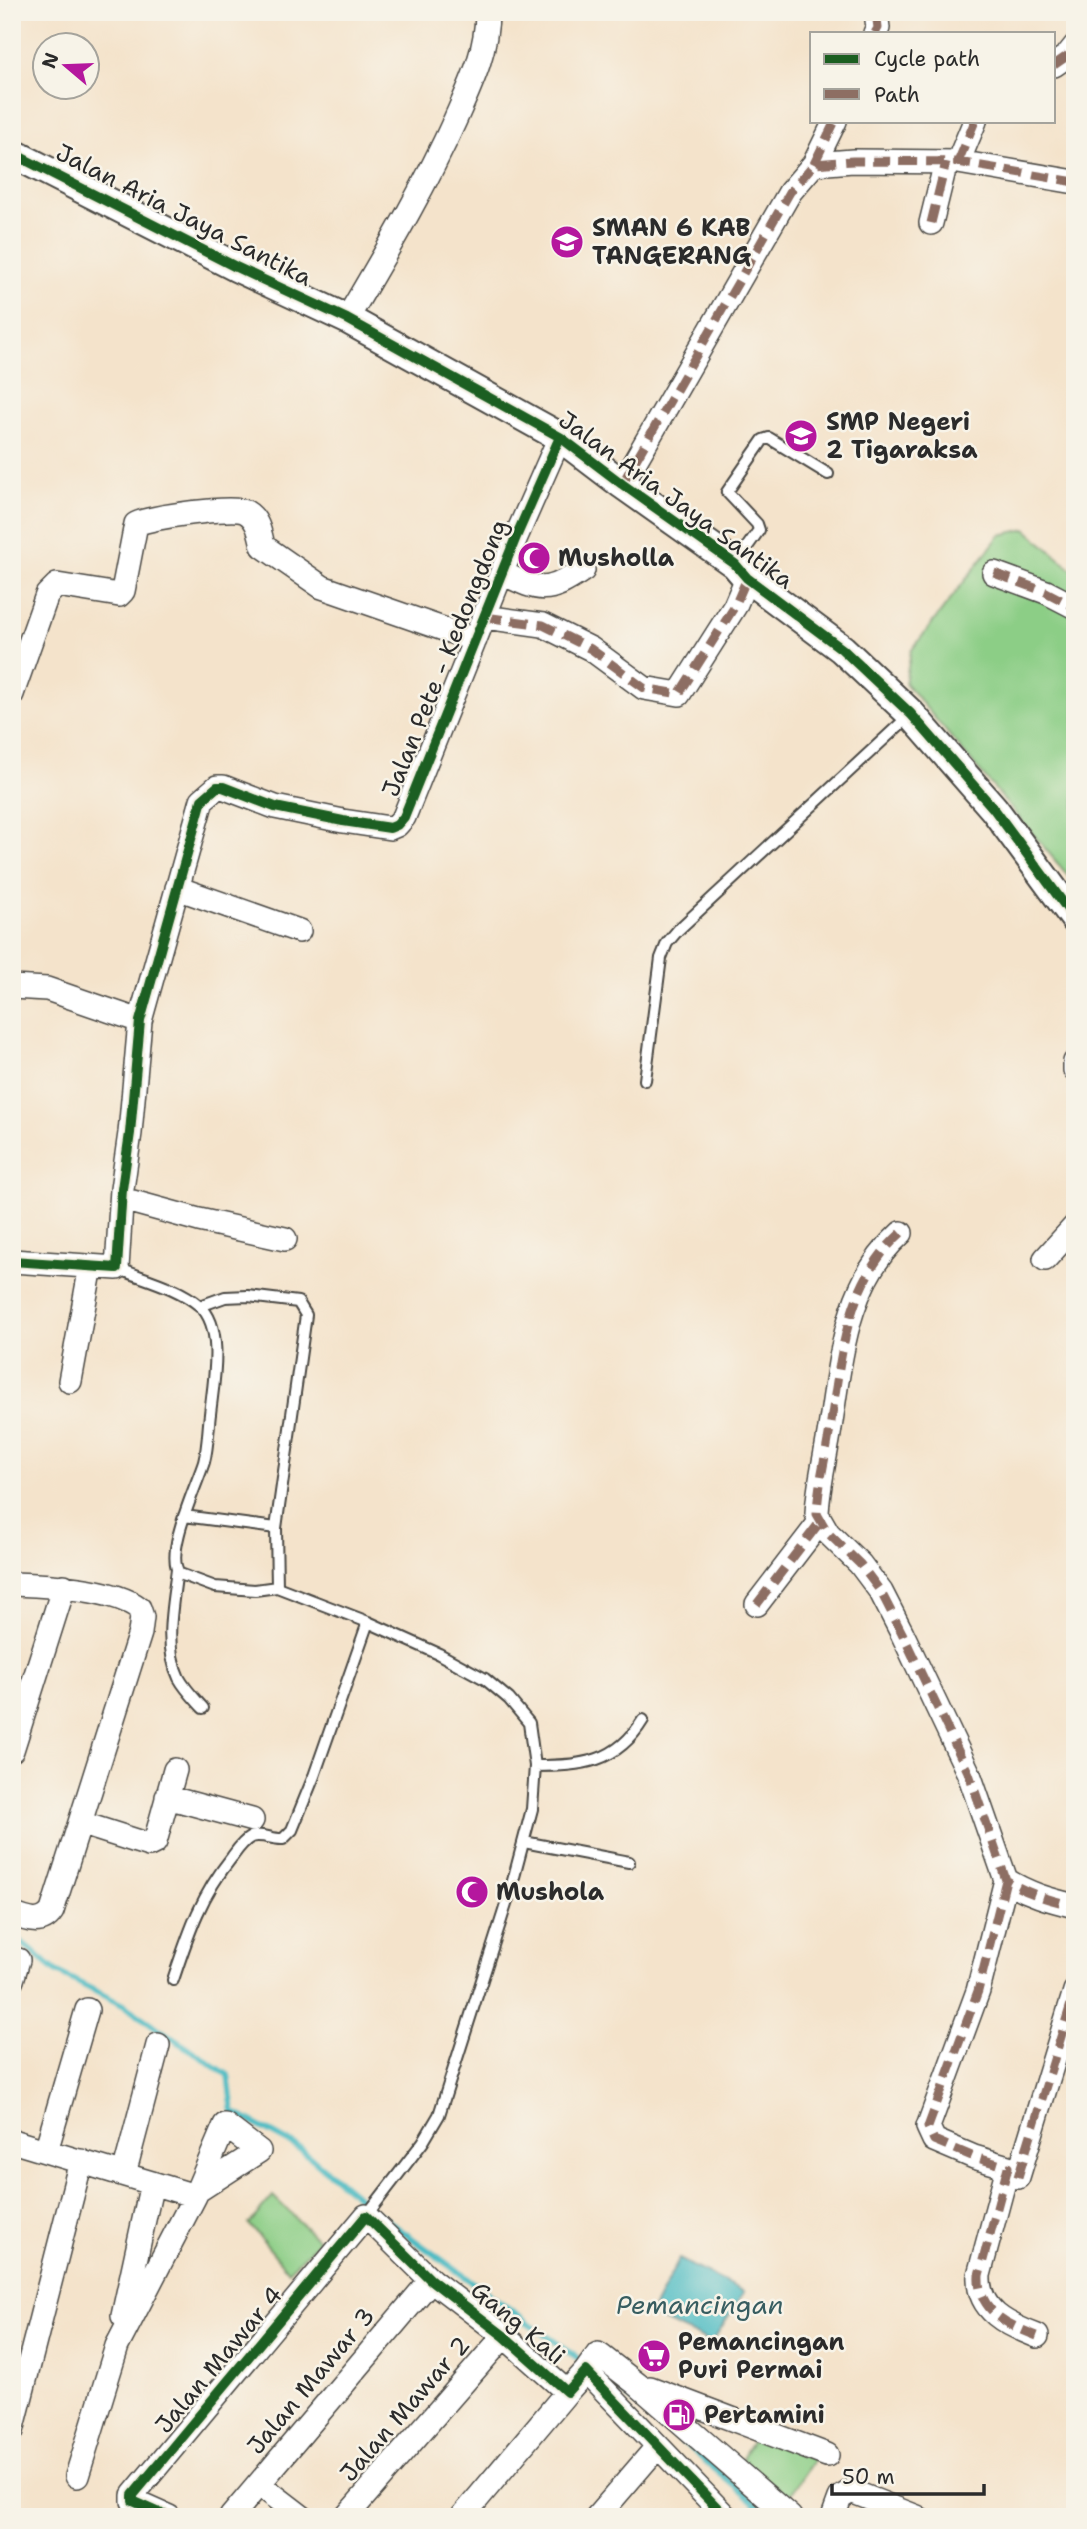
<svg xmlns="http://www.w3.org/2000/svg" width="1087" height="2529" font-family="'Shantell Sans',sans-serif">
	<rect width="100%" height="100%" fill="#f7f3e8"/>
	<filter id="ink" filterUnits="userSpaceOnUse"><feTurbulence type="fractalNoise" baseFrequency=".0143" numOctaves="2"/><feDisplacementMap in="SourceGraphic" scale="14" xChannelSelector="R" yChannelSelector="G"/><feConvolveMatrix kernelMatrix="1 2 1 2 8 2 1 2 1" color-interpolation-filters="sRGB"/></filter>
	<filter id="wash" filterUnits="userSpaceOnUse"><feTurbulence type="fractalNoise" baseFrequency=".00686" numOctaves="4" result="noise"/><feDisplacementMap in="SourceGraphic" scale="28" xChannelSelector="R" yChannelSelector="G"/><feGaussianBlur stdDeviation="1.57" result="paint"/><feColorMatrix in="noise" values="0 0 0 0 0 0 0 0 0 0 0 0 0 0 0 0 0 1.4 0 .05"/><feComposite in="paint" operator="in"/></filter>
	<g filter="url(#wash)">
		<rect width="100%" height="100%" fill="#f4e3cb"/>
		<path fill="#8cce86" stroke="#5c7c58" stroke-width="2" d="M1026 529 1075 572V884L905 683 911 651 1000 535Z
			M273 2196 319 2241 288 2271 249 2224Z
			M755 2436 817 2455 789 2496 742 2465 743 2456Z"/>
		<path fill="#4cbbc3" stroke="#3c7377" stroke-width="2" d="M679 2259 744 2292 712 2343 650 2315Z"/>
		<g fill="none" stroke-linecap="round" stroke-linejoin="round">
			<path stroke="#4cbbc3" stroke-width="6" d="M12 1934 57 1972 123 2005 228 2075 233 2112 301 2149 365 2203
				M377 2213 580 2360
				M617 2388 667 2428
				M677 2437 772 2517"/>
		</g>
	</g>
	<g filter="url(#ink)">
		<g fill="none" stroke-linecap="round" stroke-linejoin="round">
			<defs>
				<path id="service" d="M735 564 759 530 757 524 727 492 763 440 769 438 828 474
					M645 1080 661 958 667 943 678 930 909 716
					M117 1268C144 1279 178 1287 200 1306 225 1328 213 1385 210 1414 208 1430 208 1447 204 1462 197 1485 163 1555 180 1574L215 1587 255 1590 277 1587 368 1622 439 1654 485 1679 509 1699 529 1723 535 1766 532 1809 510 1892 439 2115 423 2142 366 2216
					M200 1306 225 1297 248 1296 298 1302 306 1315 276 1528 277 1587
					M184 1516 276 1528
					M177 1569C173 1604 163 1645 179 1678 185 1689 194 1698 203 1708
					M535 1766C582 1766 617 1763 643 1720
					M524 1842 629 1862
					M173 1980C189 1932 200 1897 232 1857 237 1850 243 1841 251 1837 261 1833 273 1840 283 1839L292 1830 314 1776 368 1622"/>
				<path id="minor" d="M875 33 878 28 876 12
					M1054 65 1067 56 1075 46
					M958 162 975 121
					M814 164 835 121
					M931 223 946 162
					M347 319C385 254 424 189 455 120 471 84 487 52 487 12
					M622 484 790 192 814 164 853 161 958 162 1075 182
					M502 573C540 591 546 595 583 570
					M994 573 1046 592 1075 607
					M485 617 543 625 591 649 644 688 679 694 735 606 747 578
					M12 694 47 595 57 585 119 595 123 591 136 524C151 517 233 505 246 512 258 519 260 533 263 546L322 587 475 640
					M177 888 299 931
					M12 987 47 989 140 1021
					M1075 1062V1070
					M122 1199 199 1220 285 1239
					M901 1233C845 1283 841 1359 830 1428 826 1456 818 1485 817 1514L828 1533 860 1564 881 1592 902 1633 969 1774 1006 1880C1028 1894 1050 1900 1075 1906
					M1045 1259 1075 1226
					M12 1261 117 1268 122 1189 130 1133 140 1021 202 800 217 787H223L275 807 343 821 390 828 397 825 404 817 516 537 560 437
					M70 1381 91 1266
					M12 1584C45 1585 113 1588 139 1608L142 1617 140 1633 52 1911C42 1926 27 1920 12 1914
					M757 1604 820 1522
					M12 1750 64 1586
					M167 1797 252 1820
					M80 1823 149 1845 155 1842 175 1770
					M1006 1880 978 1991 928 2127 934 2140 974 2157 1008 2167 979 2275C977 2311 1008 2325 1037 2336
					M12 1980 18 1960
					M12 2141 195 2196 197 2191 259 2151 225 2125 197 2191
					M46 2151 87 2010
					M124 2174 158 2045
					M1018 2177 1075 1991
					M123 2316 152 2183
					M586 2371 598 2354 601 2356 637 2384 790 2517
					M650 2388 827 2455
					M12 2431 81 2161
					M77 2476 117 2346 195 2196
					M259 2484 302 2517
					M169 2517 133 2501V2495L366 2216 431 2280 504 2336 567 2392 586 2371 726 2517
					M231 2517 431 2280
					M346 2517 504 2336
					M462 2517 567 2392
					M597 2517 658 2446
					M833 2517 840 2498 851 2491 917 2517"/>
				<path id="tertiary" d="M12 153 236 267 347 319 560 437 622 484 735 564 747 578 842 649 911 714 994 809 1075 919"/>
			</defs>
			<use href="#service" stroke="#494743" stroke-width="14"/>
			<use href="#minor" stroke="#494743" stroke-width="26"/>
			<use href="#tertiary" stroke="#494743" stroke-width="32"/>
			<use href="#service" stroke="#fff" stroke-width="10"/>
			<use href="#minor" stroke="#fff" stroke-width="23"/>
			<use href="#tertiary" stroke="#fff" stroke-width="28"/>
			<path stroke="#8d6e63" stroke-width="9" stroke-dasharray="18 9" stroke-linecap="butt" d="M875 33 878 28 876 12
				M1054 65 1067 56 1075 46
				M958 162 975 121
				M814 164 835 121
				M931 223 946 162
				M622 484 790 192 814 164 853 161 958 162 1075 182
				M994 573 1046 592 1075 607
				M485 617 543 625 591 649 644 688 679 694 735 606 747 578
				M901 1233C845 1283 841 1359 830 1428 826 1456 818 1485 817 1514L828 1533 860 1564 881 1592 902 1633 969 1774 1006 1880C1028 1894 1050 1900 1075 1906
				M757 1604 820 1522
				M1006 1880 978 1991 928 2127 934 2140 974 2157 1008 2167 979 2275C977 2311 1008 2325 1037 2336
				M1018 2177 1075 1991"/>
			<defs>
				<path id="cycleway" d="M12 153 236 267 347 319 560 437 622 484 735 564 747 578 842 649 911 714 994 809 1075 919
					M12 1261 117 1268 122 1189 130 1133 140 1021 202 800 217 787H223L275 807 343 821 390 828 397 825 404 817 516 537 560 437
					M169 2517 133 2501V2495L366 2216 431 2280 504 2336 567 2392 586 2371 726 2517"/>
			</defs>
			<use href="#cycleway" stroke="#f7f3e8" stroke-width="15"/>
			<use href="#cycleway" stroke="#1b5e20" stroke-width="10"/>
		</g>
	</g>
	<defs>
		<symbol id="school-disc" viewBox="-11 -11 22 22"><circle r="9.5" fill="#b5179e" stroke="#f7f3e8"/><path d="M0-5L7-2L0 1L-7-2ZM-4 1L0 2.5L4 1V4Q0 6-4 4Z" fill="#fff"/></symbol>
		<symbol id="mosque-disc" viewBox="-11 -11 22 22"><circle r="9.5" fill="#b5179e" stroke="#f7f3e8"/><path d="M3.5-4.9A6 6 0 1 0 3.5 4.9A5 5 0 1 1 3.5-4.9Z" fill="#fff"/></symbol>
		<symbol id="supermarket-disc" viewBox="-11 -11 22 22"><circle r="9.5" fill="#b5179e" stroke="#f7f3e8"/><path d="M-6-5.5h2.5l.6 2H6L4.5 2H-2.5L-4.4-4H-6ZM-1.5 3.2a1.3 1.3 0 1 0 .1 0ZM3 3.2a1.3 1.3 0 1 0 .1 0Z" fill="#fff"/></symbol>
		<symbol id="fuel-disc" viewBox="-11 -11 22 22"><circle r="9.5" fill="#b5179e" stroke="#f7f3e8"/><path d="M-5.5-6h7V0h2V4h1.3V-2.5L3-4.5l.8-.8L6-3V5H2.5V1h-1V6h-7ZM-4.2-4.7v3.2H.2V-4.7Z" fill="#fff"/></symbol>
	</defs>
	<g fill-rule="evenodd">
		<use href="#school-disc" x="548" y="223" width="38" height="38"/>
		<use href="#school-disc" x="782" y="417" width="38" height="38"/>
		<use href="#mosque-disc" x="515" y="539" width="38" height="38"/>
		<use href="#mosque-disc" x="453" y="1873" width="38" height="38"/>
		<use href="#supermarket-disc" x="635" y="2337" width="38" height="38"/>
		<use href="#fuel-disc" x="660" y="2396" width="38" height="38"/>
	</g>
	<g text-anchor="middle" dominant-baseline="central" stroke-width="5" stroke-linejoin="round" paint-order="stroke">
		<g font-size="24" fill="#2b2b2b" stroke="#f7f3e8">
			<text transform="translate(184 215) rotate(27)">Jalan Aria Jaya Santika</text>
			<text transform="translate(676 500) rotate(36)">Jalan Aria Jaya Santika</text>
			<text transform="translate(445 658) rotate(-68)">Jalan Pete - Kedongdong</text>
			<text transform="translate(518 2323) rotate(40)">Gang Kali</text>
			<text transform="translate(219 2360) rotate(-50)">Jalan Mawar 4</text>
			<text transform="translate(311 2381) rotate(-50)">Jalan Mawar 3</text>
			<text transform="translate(405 2409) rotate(-49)">Jalan Mawar 2</text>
		</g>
		<g font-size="24" font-weight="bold" fill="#2b2b2b" stroke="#f7f3e8" text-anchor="start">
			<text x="592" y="228">SMAN 6 KAB<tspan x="592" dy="28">TANGERANG</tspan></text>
			<text x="826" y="422">SMP Negeri<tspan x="826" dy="28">2 Tigaraksa</tspan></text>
			<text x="558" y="558">Musholla</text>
			<text x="496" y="1892">Mushola</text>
			<text x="678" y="2342">Pemancingan<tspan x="678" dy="28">Puri Permai</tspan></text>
			<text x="704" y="2415">Pertamini</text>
		</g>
		<g font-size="26" font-style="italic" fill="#375d60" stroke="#f7f3e8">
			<text x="700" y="2304">Pemancingan</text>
		</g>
	</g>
	<rect width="1087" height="2529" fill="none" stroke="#f7f3e8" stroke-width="42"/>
	<rect x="810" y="32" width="245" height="91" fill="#f7f3e8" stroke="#a5a39c" stroke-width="2"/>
	<rect x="824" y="54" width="35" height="10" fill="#1b5e20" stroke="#a5a39c" stroke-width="2"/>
	<text x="874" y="66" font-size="21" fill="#2b2b2b">Cycle path</text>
	<rect x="824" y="89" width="35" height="10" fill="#8d6e63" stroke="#a5a39c" stroke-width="2"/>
	<text x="874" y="102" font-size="21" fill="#2b2b2b">Path</text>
	<g transform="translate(66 66) rotate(289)"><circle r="33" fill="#f7f3e8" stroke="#a5a39c" stroke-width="2"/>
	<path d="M0-5L12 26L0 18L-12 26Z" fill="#b5179e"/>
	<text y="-10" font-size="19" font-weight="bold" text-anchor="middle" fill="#2b2b2b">N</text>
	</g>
	<path d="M832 2484v10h152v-10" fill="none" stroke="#2b2b2b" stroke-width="3.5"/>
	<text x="842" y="2484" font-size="21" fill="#2b2b2b" stroke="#f7f3e8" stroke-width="5" paint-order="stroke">50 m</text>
</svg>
